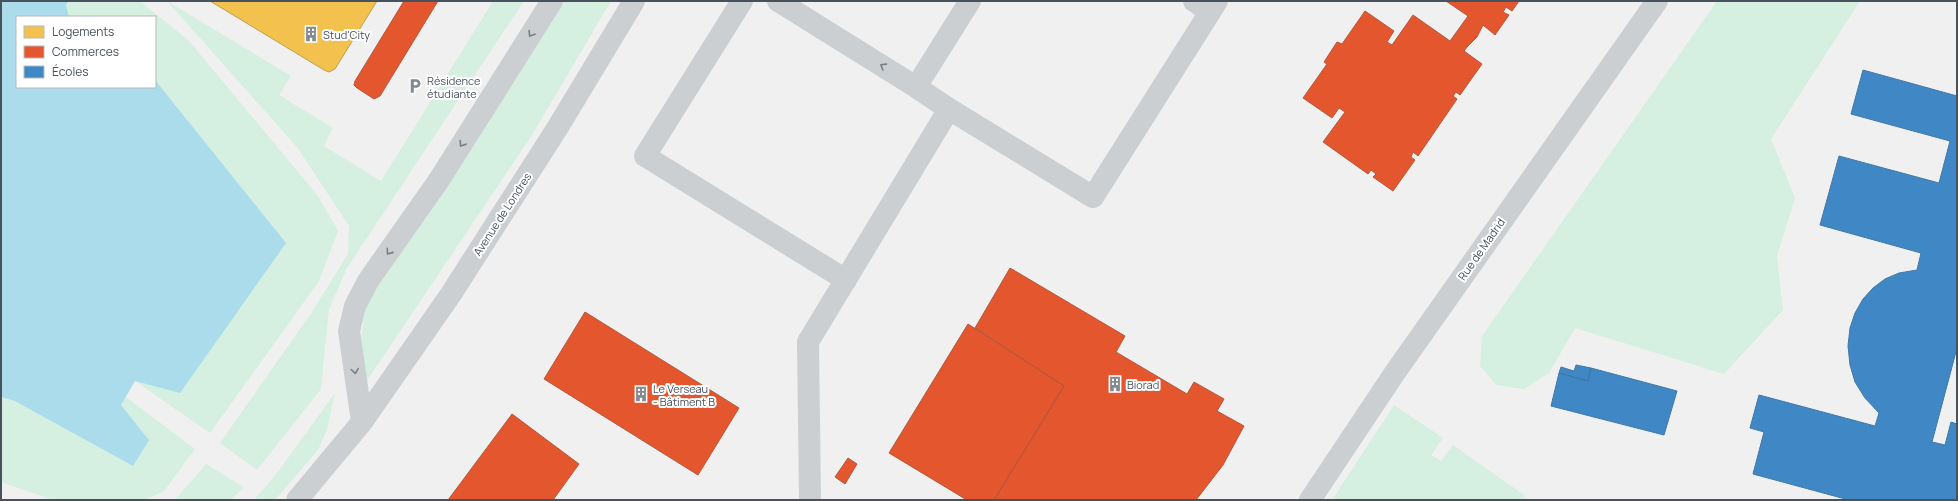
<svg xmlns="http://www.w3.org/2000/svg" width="1958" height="501" font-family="Manrope,sans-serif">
	<rect width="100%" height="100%" fill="#f1f0f0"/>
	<path fill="#d5efe0" d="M69 1H140L189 41 318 196 338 231 319 281 210 433 135 381 285 243 155 80V17H69L66 5Z
		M167 1 291 76 279 95 333 128 324 146 381 181 493 1H524L347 268 329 309 321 389 257 470 220 443 312 312 348 254 349 226 297 147Z
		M562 1H611L532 135 366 382 361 340 366 303Z
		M1717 1H1860L1771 139 1795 198 1777 256 1783 310 1724 374 1575 328 1549 373 1524 389 1496 385 1480 366 1482 336Z
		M335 393 327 430 318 450 275 500H254L277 473Z
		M1 397 149 440 121 405 126 397 195 449 164 491 144 500H53L1 482Z
		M1394 405 1443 438 1431 455 1441 461 1453 445 1524 495 1526 500H1332Z
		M206 464 244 487 231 500H175Z"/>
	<path fill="#aadcec" d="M1 1H69L66 5 69 17H17V87H155V80L286 243 180 393 135 381 121 405 149 440 133 466 15 401 1 397Z"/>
	<path fill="#f2c14e" stroke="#bfa052" d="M210 1H377L335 69 329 72 324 70Z"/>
	<path fill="#e4572e" stroke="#b5563c" d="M404 1H438L380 96 374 99 357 88 354 85 355 81Z
		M1446 1H1519L1512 11 1506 7 1503 12 1509 15 1495 35 1483 25 1477 37 1467 47 1464 51 1482 64 1460 95 1456 92 1453 96 1457 99 1418 156 1413 152 1411 157 1415 160 1393 191 1373 177 1376 174 1371 170 1368 174 1323 142 1345 112 1339 108 1332 118 1303 98 1327 64 1324 62 1337 42 1342 44 1365 11 1394 31 1387 42 1392 45 1413 15 1450 41 1468 16Z
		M1010 268 1125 336 1116 352 1187 394 1194 382 1224 399 1217 411 1244 426 1223 465 1196 500H994L1064 386 975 328Z
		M585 312 739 408 698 475 544 379Z
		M968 324 1064 386 994 500H967L889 453Z
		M512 414 579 464 553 500H448Z
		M848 458 857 464 845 484 835 477Z"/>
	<path fill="#3f88c5" stroke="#4178a6" d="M1863 70 1957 96V348L1932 442 1945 445 1951 422 1957 424V500H1849L1753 474 1764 432 1750 428 1759 395 1875 426 1879 413 1865 398 1855 382 1850 365 1848 346 1850 328 1855 313 1863 299 1873 288 1885 279 1899 273 1917 270 1921 253 1820 225 1839 156 1939 183 1950 141 1851 114Z
		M1576 365 1591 368 1588 381 1559 373 1561 367 1574 371Z
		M1591 368 1677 391 1664 435 1551 406 1559 373 1588 381Z"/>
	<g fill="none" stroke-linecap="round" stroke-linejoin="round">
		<path stroke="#cccfd1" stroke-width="22" d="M742 1 645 156 846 280
			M778 1 916 87
			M1194 1 1210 12
			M949 109 916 87 970 1
			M362 422 349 331 355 306 368 281 439 180 552 1
			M297 500 362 422 451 294 558 127 634 1
			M810 500 808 342 949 109 1093 197 1217 1
			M1310 500 1394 374 1657 1"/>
	</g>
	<defs><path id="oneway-chevron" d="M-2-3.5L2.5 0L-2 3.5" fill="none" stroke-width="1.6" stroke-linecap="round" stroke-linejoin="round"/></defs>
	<g stroke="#767e86">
		<use href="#oneway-chevron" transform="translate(531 34) rotate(122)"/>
		<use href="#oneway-chevron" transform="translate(883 66) rotate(-148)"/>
		<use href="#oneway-chevron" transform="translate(462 144) rotate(122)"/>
		<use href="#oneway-chevron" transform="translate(389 252) rotate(125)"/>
		<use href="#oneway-chevron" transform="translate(355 371) rotate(82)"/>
	</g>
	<defs>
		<symbol id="building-bare" viewBox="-9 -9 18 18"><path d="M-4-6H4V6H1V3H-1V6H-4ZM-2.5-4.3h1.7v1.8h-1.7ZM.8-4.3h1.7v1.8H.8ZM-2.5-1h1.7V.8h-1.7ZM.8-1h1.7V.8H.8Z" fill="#828990" stroke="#fff" stroke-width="2.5" paint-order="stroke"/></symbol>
		<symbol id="parking-bare" viewBox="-9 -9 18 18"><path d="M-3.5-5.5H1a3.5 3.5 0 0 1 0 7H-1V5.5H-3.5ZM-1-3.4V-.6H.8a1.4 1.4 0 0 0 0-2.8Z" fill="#828990" stroke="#fff" stroke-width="2.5" paint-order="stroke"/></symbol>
	</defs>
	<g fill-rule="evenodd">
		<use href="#building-bare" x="300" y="23" width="22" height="22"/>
		<use href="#parking-bare" x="404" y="75" width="22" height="22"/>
		<use href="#building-bare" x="1104" y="373" width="22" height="22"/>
		<use href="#building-bare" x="630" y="383" width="22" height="22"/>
	</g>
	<g text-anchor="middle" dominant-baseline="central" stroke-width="4" stroke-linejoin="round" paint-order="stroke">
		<g font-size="11" fill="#47525d" stroke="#fff" text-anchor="start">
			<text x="323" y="34">Stud'City</text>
			<text x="427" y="80">Résidence<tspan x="427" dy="13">étudiante</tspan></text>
			<text x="1127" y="384">Biorad</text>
			<text x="653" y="388">Le Verseau<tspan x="653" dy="13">- Bâtiment B</tspan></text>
		</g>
		<g font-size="11" fill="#47525d" stroke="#fff">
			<text transform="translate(502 214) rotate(-57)">Avenue de Londres</text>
			<text transform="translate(1481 249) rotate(-55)">Rue de Madrid</text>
		</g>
	</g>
	<rect width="1958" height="501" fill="none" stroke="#47525d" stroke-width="4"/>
	<rect x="16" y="16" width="140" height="72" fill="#ffffff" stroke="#b5babe"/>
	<rect x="24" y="26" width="20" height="12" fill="#f2c14e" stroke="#b5babe"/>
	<text x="52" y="36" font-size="12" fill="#47525d">Logements</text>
	<rect x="24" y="46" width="20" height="12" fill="#e4572e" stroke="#b5babe"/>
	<text x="52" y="56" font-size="12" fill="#47525d">Commerces</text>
	<rect x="24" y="66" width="20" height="12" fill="#3f88c5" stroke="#b5babe"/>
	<text x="52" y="76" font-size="12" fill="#47525d">Écoles</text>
</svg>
